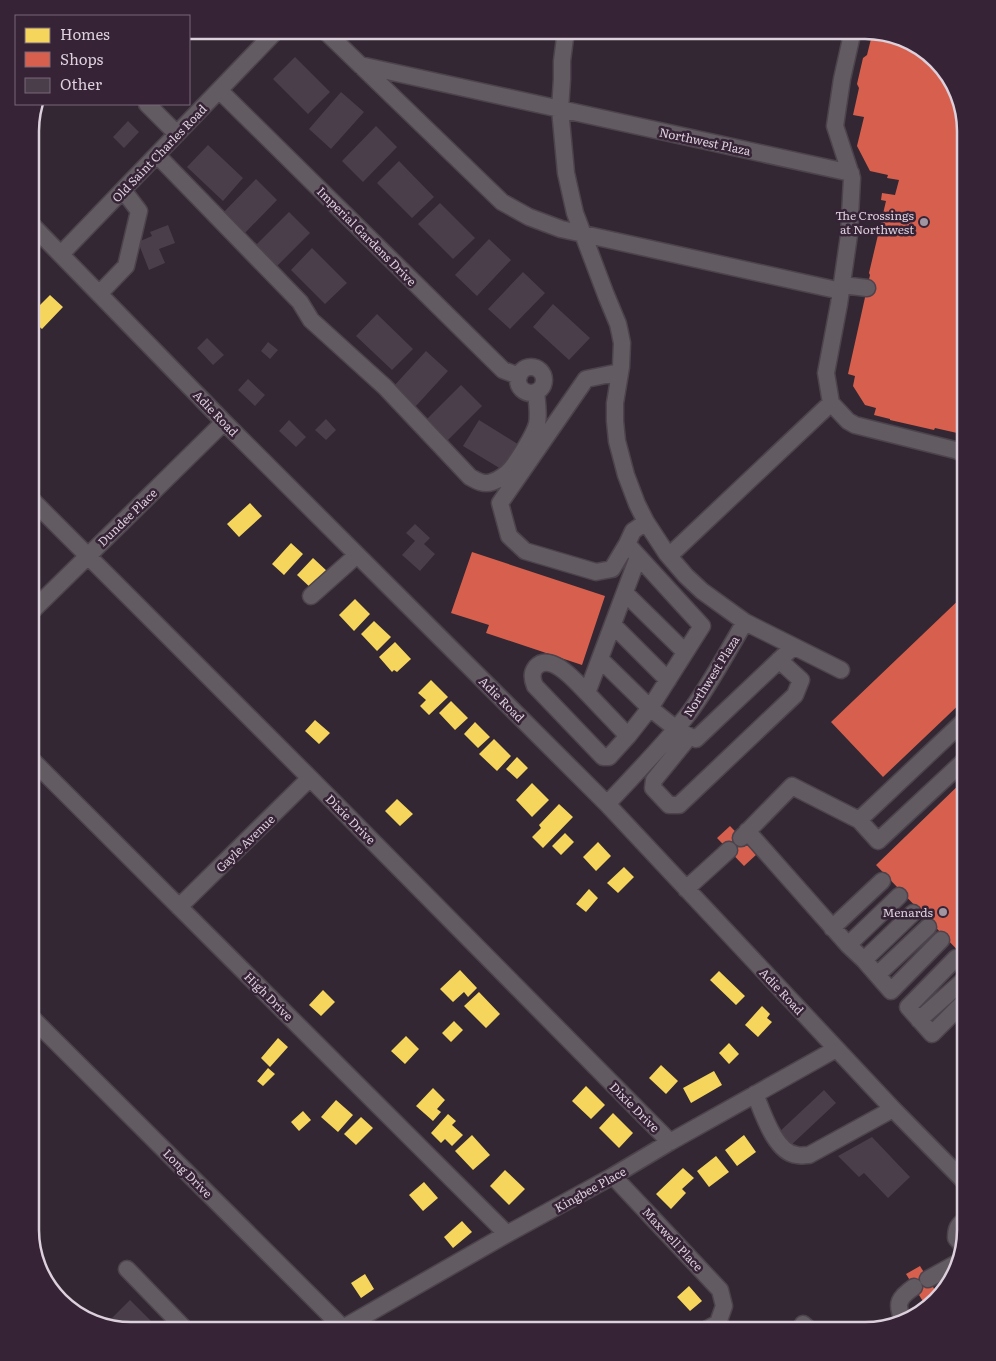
<svg xmlns="http://www.w3.org/2000/svg" width="996" height="1361" font-family="Literata,serif">
	<rect width="100%" height="100%" fill="#322732"/>
	<path fill="#f6d55c" d="M50 295 63 307 42 329 30 319V315Z
		M250 503 262 516 239 537 227 524Z
		M291 543 303 554 284 575 272 564Z
		M313 558 328 572 312 589 297 575Z
		M355 599 370 614 354 631 339 615Z
		M374 621 391 637 377 651 361 634Z
		M395 642 411 659 397 672 394 670 392 672 379 657Z
		M431 680 448 697 429 715 420 706 426 700 418 693Z
		M451 701 468 718 455 730 439 713Z
		M315 720 330 733 319 744 305 731Z
		M475 722 490 737 478 748 464 734Z
		M494 739 511 756 497 771 479 754Z
		M517 757 528 768 517 779 506 769Z
		M532 783 549 800 532 817 516 800Z
		M397 799 413 814 400 826 385 811Z
		M559 804 573 817 543 848 532 837 541 828 539 825Z
		M565 833 574 842 561 855 552 846Z
		M598 842 611 856 596 871 583 857Z
		M624 867 634 877 618 893 607 883Z
		M589 889 598 898 586 912 576 904Z
		M460 970 477 988 468 997 464 992 453 1002 440 989Z
		M719 971 745 996 736 1005 710 980Z
		M323 990 335 1002 321 1016 309 1005Z
		M479 992 500 1014 486 1028 464 1006Z
		M762 1006 770 1014 767 1018 772 1022 758 1037 745 1025Z
		M454 1021 463 1030 451 1042 442 1033Z
		M406 1036 419 1049 405 1064 391 1051Z
		M278 1038 288 1047 270 1067 261 1058Z
		M729 1043 739 1054 729 1064 719 1053Z
		M661 1065 678 1081 666 1094 649 1078Z
		M268 1068 275 1074 263 1086 257 1081Z
		M714 1071 722 1085 691 1103 683 1088Z
		M586 1086 605 1105 591 1119 572 1101Z
		M433 1088 445 1100 437 1109 441 1112 433 1121 416 1106Z
		M336 1100 353 1115 338 1132 321 1117Z
		M303 1111 311 1120 299 1131 291 1122Z
		M613 1113 633 1133 619 1148 599 1128Z
		M448 1114 456 1121 452 1125 463 1135 452 1146 445 1139 441 1143 431 1133Z
		M361 1117 373 1128 356 1145 344 1134Z
		M472 1135 490 1155 473 1170 455 1151Z
		M744 1135 756 1152 737 1166 725 1150Z
		M716 1156 729 1172 709 1187 697 1171Z
		M683 1168 694 1178 682 1189 686 1193 671 1209 656 1194Z
		M505 1170 525 1189 509 1205 490 1186Z
		M424 1182 438 1198 423 1211 409 1195Z
		M462 1221 472 1232 453 1248 444 1237Z
		M365 1274 374 1289 361 1298 351 1283Z
		M689 1286 702 1301 690 1311 677 1297Z"/>
	<path fill="#d6604d" d="M869 30 916 44 952 80 966 131V435L935 428 934 430 890 420V419L874 415 876 408 865 405 853 386 855 376 848 374 870 275 869 273 886 201 881 200 882 193 895 195 899 180 887 178 888 175 870 171 857 146 864 117 853 115 859 88 857 84 863 58 867 55 871 39 868 34Z
		M472 552 605 596 582 665 486 633 489 625 451 613Z
		M966 593V698L883 777 831 722Z
		M966 778V959L876 865Z
		M730 826 757 854 744 866 717 838Z
		M920 1266 938 1295 916 1317 912 1310 924 1303 906 1274Z"/>
	<path fill="#4b3e4b" d="M295 57 330 92 308 114 273 79Z
		M341 92 364 112 331 149 309 129Z
		M128 121 139 132 124 148 113 137Z
		M376 126 397 147 363 182 342 161Z
		M208 145 243 178 223 201 187 167Z
		M399 161 434 197 412 218 377 183Z
		M256 179 277 200 242 236 221 215Z
		M440 203 475 238 453 259 418 224Z
		M289 212 310 233 275 268 254 247Z
		M168 225 175 243 159 249 165 263 149 270 138 242 152 236 150 232Z
		M489 239 511 260 477 296 455 275Z
		M312 248 347 283 325 304 291 270Z
		M523 272 545 293 510 329 488 309Z
		M553 304 590 338 569 360 533 327Z
		M377 314 413 349 392 370 356 336Z
		M207 338 224 355 213 365 197 348Z
		M268 342 278 350 270 359 261 351Z
		M426 351 448 371 415 407 393 387Z
		M248 379 265 395 255 406 238 390Z
		M461 385 482 406 447 441 426 420Z
		M326 419 336 430 326 440 315 430Z
		M289 420 306 437 296 447 279 431Z
		M479 420 521 446 506 472 463 446Z
		M415 524 430 538 424 544 435 554 420 571 402 555 415 541 406 533Z
		M824 1090 836 1103 789 1147 777 1134Z
		M872 1137 910 1177 888 1198 864 1173 859 1177 838 1156Z
		M130 1300 161 1331H124L107 1326 106 1324Z"/>
	<g fill="none" stroke-linecap="round" stroke-linejoin="round">
		<defs>
			<path id="minor" d="M324 30 502 202 529 217 561 229 841 291
				M566 30 562 61V79L560 109 566 173 575 213 606 295 618 324 620 333 622 343 621 367 615 403V421L617 441 626 475 637 504 646 522 667 554 686 576 702 591 745 622 841 670
				M853 30 842 79 835 126 852 178 849 235 839 304 826 373 831 403 848 421 855 425 955 450 966 454
				M360 65 851 173
				M219 90 503 370 519 376
				M147 104 177 134
				M157 155 300 302 311 320 385 387 470 477C477 481 484 485 492 482 499 480 507 474 511 469 519 459 534 435 537 424 539 414 537 402 536 392
				M30 223 224 422 607 804 893 1109 966 1183
				M61 254 277 30
				M842 285 867 288
				M99 294 126 266 139 211 123 190
				M518 380a13 13 0 1 1 26 0a13 13 0 1 1-26 0Z
				M620 372 586 379 500 503 509 536 525 551 596 572 612 569 627 544
				M30 498 310 778 670 1142
				M646 522 633 531 627 544 702 626 650 708C664 719 679 733 696 739L793 647
				M669 556 831 403
				M625 593 685 652
				M311 596 357 555
				M30 613 224 422
				M613 625 668 680
				M587 693C577 683 551 651 536 667 531 673 532 679 535 686L603 757H609L628 736 650 708 600 659
				M628 736 587 693 638 557
				M689 737 654 780 653 788 669 805H679L795 695 801 680 779 660
				M30 758 507 1234
				M607 804C635 774 664 745 689 713 710 685 727 652 745 622
				M859 820 878 841 966 759
				M747 831 848 945 864 960 891 991 941 940
				M741 838 792 786 859 820 966 719
				M686 889 729 850
				M179 907 310 778
				M832 928 882 881
				M848 945 899 896
				M956 958 908 1007 932 1034 966 1000
				M864 960 913 913
				M877 975 928 927
				M30 1016 346 1331
				M919 1020 966 978
				M755 1094C762 1111 775 1153 797 1155 800 1156 805 1155 809 1155L893 1109
				M613 1176 720 1290 724 1306 718 1323 704 1331
				M962 1245 956 1238C956 1228 958 1225 966 1219
				M127 1269 187 1331
				M928 1279 957 1263
				M904 1321C894 1303 900 1297 914 1287
				M803 1324 811 1331
				M343 1328 507 1234 613 1176 670 1142 836 1049"/>
		</defs>
		<use href="#minor" stroke="#4c434c" stroke-width="19"/>
		<use href="#minor" stroke="#625b62" stroke-width="16"/>
	</g>
	<g fill="#a095a0" stroke="#362336" stroke-width="2">
		<circle cx="924" cy="222" r="5"/>
		<circle cx="943" cy="912" r="5"/>
	</g>
	<g text-anchor="middle" dominant-baseline="central" stroke-width="5" stroke-linejoin="round" paint-order="stroke">
		<g font-size="12" fill="#dcd0dc" stroke="#362336">
			<text transform="translate(705 141) rotate(12)">Northwest Plaza</text>
			<text transform="translate(159 153) rotate(-46)">Old Saint Charles Road</text>
			<text transform="translate(367 236) rotate(45)">Imperial Gardens Drive</text>
			<text transform="translate(216 413) rotate(46)">Adie Road</text>
			<text transform="translate(127 517) rotate(-44)">Dundee Place</text>
			<text transform="translate(711 676) rotate(-58)">Northwest Plaza</text>
			<text transform="translate(502 699) rotate(45)">Adie Road</text>
			<text transform="translate(351 819) rotate(45)">Dixie Drive</text>
			<text transform="translate(245 843) rotate(-44)">Gayle Avenue</text>
			<text transform="translate(782 991) rotate(47)">Adie Road</text>
			<text transform="translate(269 996) rotate(45)">High Drive</text>
			<text transform="translate(635 1107) rotate(45)">Dixie Drive</text>
			<text transform="translate(188 1173) rotate(45)">Long Drive</text>
			<text transform="translate(590 1189) rotate(-29)">Kingbee Place</text>
			<text transform="translate(673 1239) rotate(47)">Maxwell Place</text>
		</g>
		<g font-size="12" fill="#dcd0dc" stroke="#362336" text-anchor="end">
			<text x="914" y="215">The Crossings<tspan x="914" dy="14">at Northwest</tspan></text>
			<text x="933" y="912">Menards</text>
		</g>
	</g>
	<path d="M0 0H996V1361H0ZM131 39H865A92 92 0 0 1 957 131V1230A92 92 0 0 1 865 1322H131A92 92 0 0 1 39 1230V131A92 92 0 0 1 131 39Z" fill="#362336" fill-rule="evenodd"/>
	<path fill="none" stroke="#dcd0dc" stroke-width="2.5" d="M131 39H865A92 92 0 0 1 957 131V1230A92 92 0 0 1 865 1322H131A92 92 0 0 1 39 1230V131A92 92 0 0 1 131 39Z"/>
	<rect x="15" y="15" width="175" height="90" fill="#362336" stroke="#786878"/>
	<rect x="25" y="28" width="25" height="15" fill="#f6d55c" stroke="#786878"/>
	<text x="60" y="40" font-size="15" fill="#dcd0dc">Homes</text>
	<rect x="25" y="52" width="25" height="15" fill="#d6604d" stroke="#786878"/>
	<text x="60" y="65" font-size="15" fill="#dcd0dc">Shops</text>
	<rect x="25" y="78" width="25" height="15" fill="#4b3e4b" stroke="#786878"/>
	<text x="60" y="90" font-size="15" fill="#dcd0dc">Other</text>
</svg>
